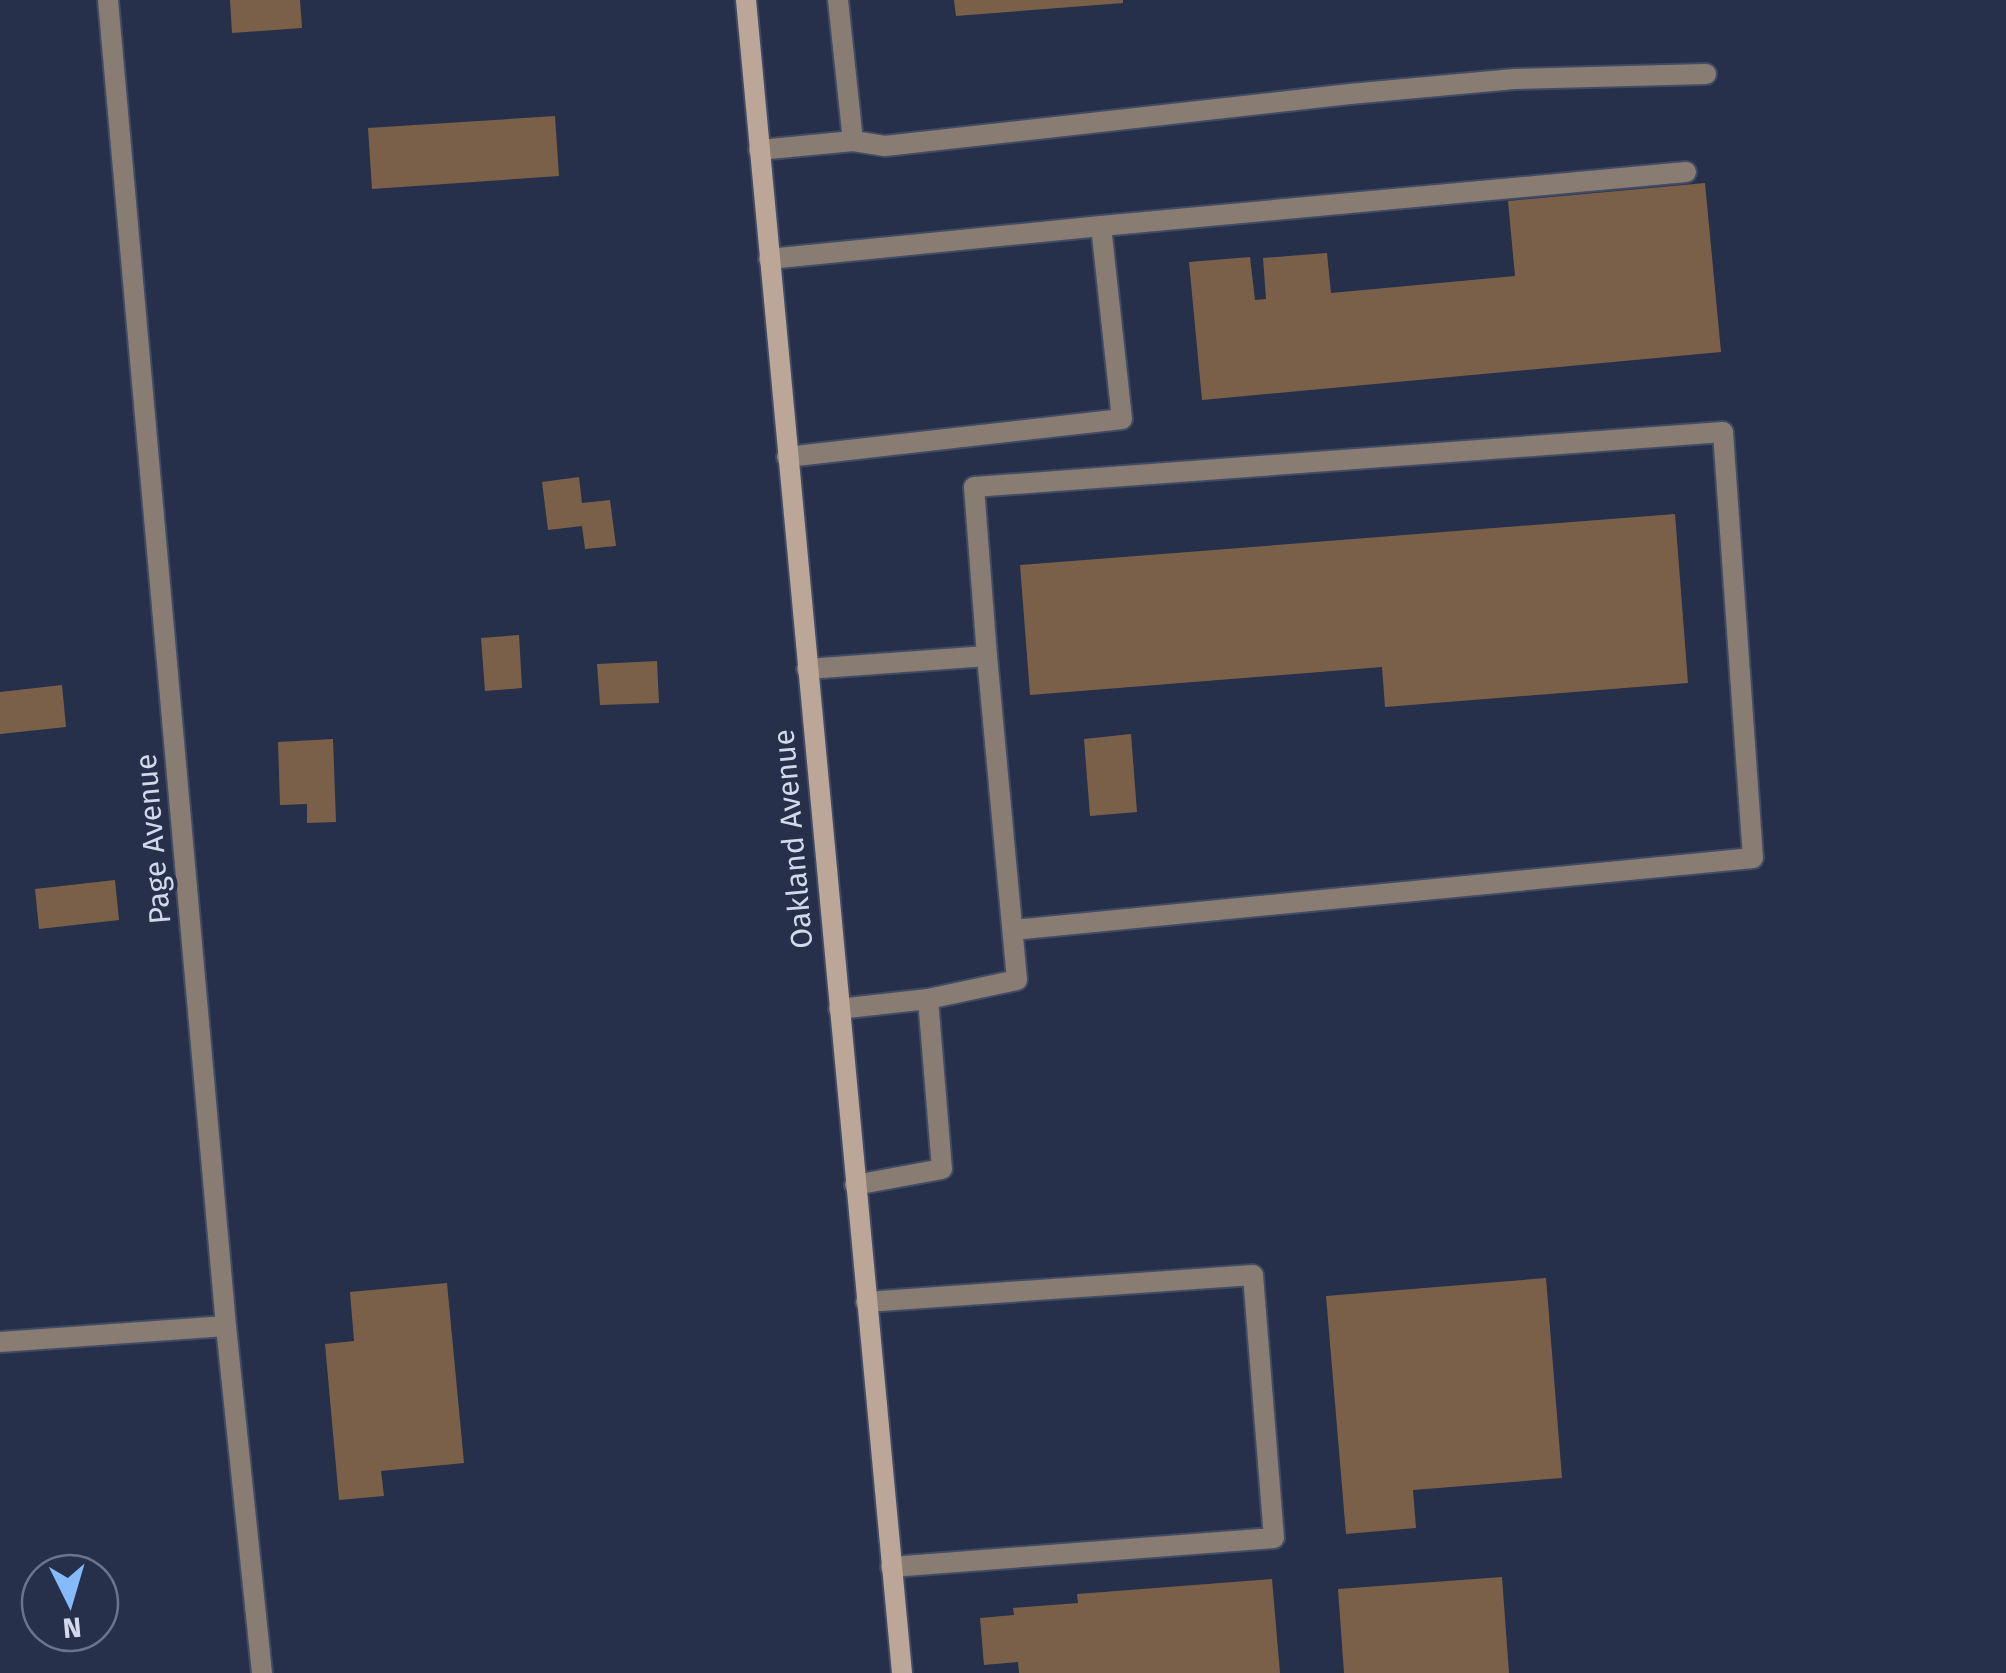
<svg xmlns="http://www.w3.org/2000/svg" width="2006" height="1673" font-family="'Fira Sans',sans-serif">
	<rect width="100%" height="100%" fill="#26304a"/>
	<path fill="#7a6048" d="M230 0H300L302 28 232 33Z
		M954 0H1123V3L956 16Z
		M555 116 559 176 372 189 368 128Z
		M1705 183 1721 352 1202 400 1189 262 1250 257 1255 300 1266 299 1263 258 1327 253 1331 293 1515 276 1508 201Z
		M579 477 582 503 610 500 616 546 585 549 582 526 548 530 542 482Z
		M1675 514 1688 683 1385 707 1382 667 1030 695 1020 565Z
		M519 635 522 688 485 691 481 638Z
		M657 661 659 703 600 705 597 664Z
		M62 685 66 727 0 734V692Z
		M1131 734 1137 812 1090 816 1084 739Z
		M333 739 336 822 307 823V804L280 805 278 742Z
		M115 880 119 920 39 929 35 889Z
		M1546 1278 1562 1478 1413 1490 1416 1528 1346 1534 1326 1296Z
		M447 1283 464 1463 381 1471 384 1496 339 1500 325 1344 354 1341 350 1292Z
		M1502 1577 1509 1673H1344L1338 1589Z
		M1272 1579 1280 1673H1019L1018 1662 984 1665 980 1618 1014 1615 1013 1608 1078 1603 1077 1594Z"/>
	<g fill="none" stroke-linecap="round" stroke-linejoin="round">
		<defs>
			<path id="lane" d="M838 0 853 141 885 146 1350 94 1514 79 1706 74
				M759 150 853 141
				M1101 226 1686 172
				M769 259 1101 226 1122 419 787 457
				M987 656 974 487 1723 432 1753 858 1013 930
				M807 669 987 656 1017 980 928 999
				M839 1009 928 999 942 1169 855 1185
				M866 1302 1253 1275 1274 1538 891 1567"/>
			<path id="street" d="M108 0 226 1326 262 1673
				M0 1342 226 1326"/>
			<path id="secondary" d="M746 0 902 1673"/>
		</defs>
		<use href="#lane" stroke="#424b64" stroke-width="24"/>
		<use href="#street" stroke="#424b64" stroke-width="24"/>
		<use href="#secondary" stroke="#424b64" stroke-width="24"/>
		<use href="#lane" stroke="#897c72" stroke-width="20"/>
		<use href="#street" stroke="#897c72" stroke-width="20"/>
		<use href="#secondary" stroke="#bba697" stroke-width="20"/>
	</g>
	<g text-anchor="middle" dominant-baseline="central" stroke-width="8" stroke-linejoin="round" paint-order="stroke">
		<g font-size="30" fill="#d2d9ea" stroke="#26304a">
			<text transform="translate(153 839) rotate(-95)">Page Avenue</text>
			<text transform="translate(793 839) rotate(-95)">Oakland Avenue</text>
		</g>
	</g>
	<g transform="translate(70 1603) rotate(175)"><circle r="48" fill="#26304a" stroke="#6b748a" stroke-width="2.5"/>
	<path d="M0-8L18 38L0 25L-18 38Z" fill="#85bbfb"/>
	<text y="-15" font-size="28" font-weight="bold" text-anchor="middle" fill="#d2d9ea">N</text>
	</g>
</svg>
